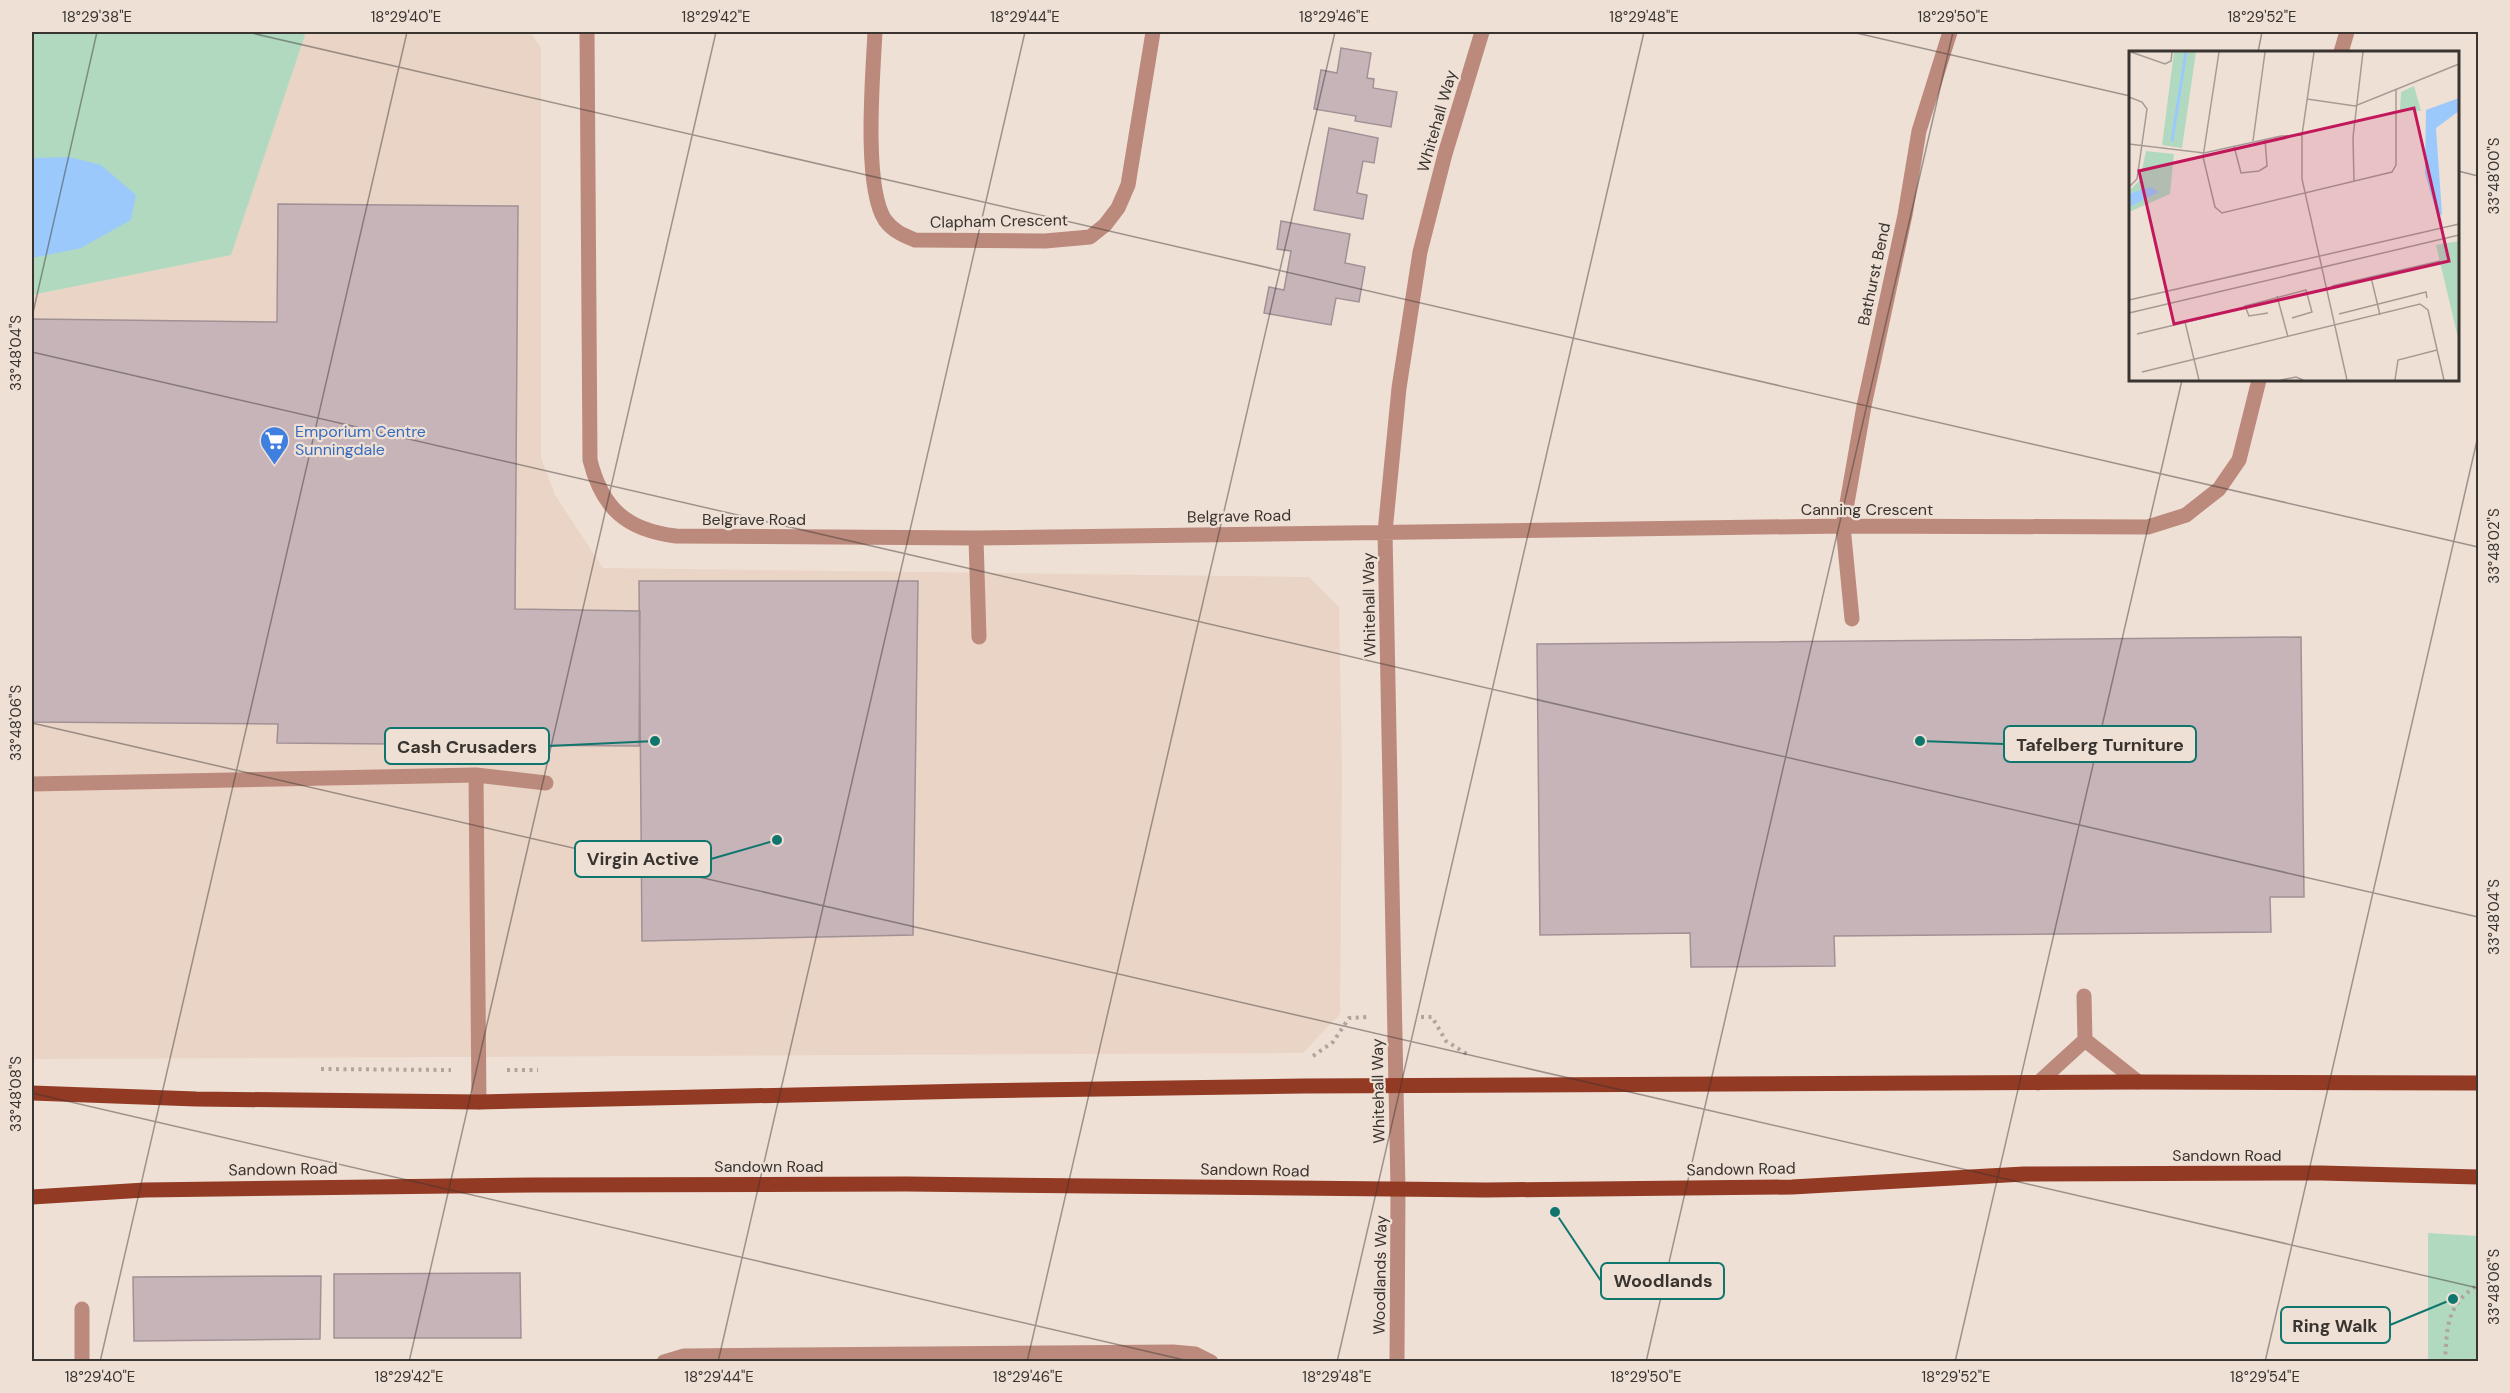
<svg xmlns="http://www.w3.org/2000/svg" width="2510" height="1393" font-family="'DM Sans',sans-serif">
	<rect width="100%" height="100%" fill="#efe0d6"/>
	<path fill="#ead4c6" d="M306 32H530L541 48V458L555 495 603 568 1309 577 1339 607 1342 771 1340 1014 1303 1053 32 1059V295L230 255Z"/>
	<path fill="#b0d9c0" d="M32 32H306L231 255 32 295Z
		M2428 1233 2478 1236V1361H2428Z"/>
	<path fill="#9bc9fb" d="M69 157 101 165 136 195 131 220 81 248 32 258V158Z
		M2478 575V731L2477 583Z"/>
	<path fill="#c6b4b9" stroke="#a19195" stroke-width="1.5" d="M1341 48 1371 53 1367 78 1374 79 1373 88 1397 92 1391 127 1355 121 1356 116 1314 109 1321 70 1337 73Z
		M1329 128 1378 138 1374 163 1363 161 1357 193 1367 195 1363 219 1314 210Z
		M278 204 518 206 515 609 640 611 639 746 277 743 278 724 32 722V319L277 322Z
		M1281 221 1350 234 1345 263 1365 267 1359 302 1336 298 1331 325 1264 313 1269 287 1284 290 1291 251 1277 249Z
		M639 581H918L913 935 642 941Z
		M2301 637 2304 897H2270L2271 932 1834 936 1835 966 1691 967 1690 933 1540 935 1537 644Z
		M520 1273 521 1338H334V1274Z
		M32 1274H33L32 1341Z
		M321 1276 320 1339 134 1341 133 1277Z"/>
	<g fill="none" stroke-linecap="round" stroke-linejoin="round">
		<path stroke="#b0a59d" stroke-width="4" stroke-dasharray="3 4.5" stroke-linecap="butt" d="M1421 1017H1432L1446 1041 1470 1056
			M1313 1056 1333 1042 1349 1018 1368 1017
			M321 1069 451 1070
			M507 1070H538
			M2445 1362C2447 1327 2446 1305 2478 1285"/>
		<path stroke="#bc8a7c" stroke-width="15" d="M587 32 590 460C602 508 626 530 676 536L976 538 1843 526 2148 527 2186 515 2219 489 2239 460 2259 380
			M875 32C873 74 863 186 885 220 893 231 903 235 915 240L1045 241 1090 237 1105 225 1118 208 1128 185 1153 32
			M2341 52 2347 32
			M976 538 979 637
			M1852 619 1843 526 1864 406 1905 215 1919 131 1950 32
			M476 775 479 1102
			M32 784 476 775 546 783
			M2085 1040 2138 1082
			M2038 1083 2085 1040 2084 996
			M82 1309V1362
			M664 1362 684 1356 1173 1352 1195 1354 1211 1362
			M1397 1362 1398 1189 1385 532 1399 388 1420 252 1445 154 1482 32"/>
		<path stroke="#923a23" stroke-width="15" d="M32 1093 196 1099 479 1102 970 1091 1303 1086 2138 1082 2478 1083
			M32 1197 145 1190 534 1185 906 1184 1486 1190 1792 1187 2024 1174 2321 1173 2478 1177"/>
	</g>
	<path fill="none" stroke="#393430" stroke-width="1.5" stroke-opacity="0.45" d="M247 32 2478 547M1852 32 2130 96M2258 52 2262 32M2458 171 2478 176M32 317 97 32M32 352 2478 917M32 723 2478 1288M32 1093 1193 1362M100 1362 407 32M409 1362 716 32M718 1362 1025 32M1027 1362 1335 32M1337 1362 1644 32M1646 1362 1953 32M1955 1362 2182 380M2265 1362 2478 436"/>
	<defs>
		<symbol id="supermarket-pin" viewBox="-11 -11 22 30"><path d="M0 17L-7.5 6A9.5 9.5 0 1 1 7.5 6Z" fill="#3f7fe0" stroke="#efe0d6"/><path d="M-6-5.5h2.5l.6 2H6L4.5 2H-2.5L-4.4-4H-6ZM-1.5 3.2a1.3 1.3 0 1 0 .1 0ZM3 3.2a1.3 1.3 0 1 0 .1 0Z" fill="#fff"/></symbol>
	</defs>
	<g fill-rule="evenodd">
		<use href="#supermarket-pin" x="258" y="424" width="33" height="45"/>
	</g>
	<g text-anchor="middle" dominant-baseline="central" stroke-width="4.5" stroke-linejoin="round" paint-order="stroke">
		<g font-size="16" fill="#393430" stroke="#efe0d6">
			<text transform="translate(1437 121) rotate(-74)">Whitehall Way</text>
			<text transform="translate(999 221) rotate(-1)">Clapham Crescent</text>
			<text transform="translate(1874 274) rotate(-78)">Bathurst Bend</text>
			<text x="1867" y="509">Canning Crescent</text>
			<text transform="translate(1239 516) rotate(-1)">Belgrave Road</text>
			<text x="754" y="519">Belgrave Road</text>
			<text transform="translate(1369 605) rotate(-91)">Whitehall Way</text>
			<text transform="translate(1378 1091) rotate(-91)">Whitehall Way</text>
			<text x="2227" y="1155">Sandown Road</text>
			<text x="769" y="1166">Sandown Road</text>
			<text transform="translate(283 1169) rotate(-1)">Sandown Road</text>
			<text transform="translate(1741 1169) rotate(-1)">Sandown Road</text>
			<text transform="translate(1255 1170) rotate(1)">Sandown Road</text>
			<text transform="translate(1380 1275) rotate(-89)">Woodlands Way</text>
		</g>
		<g font-size="16" fill="#366cbe" stroke="#efe0d6" text-anchor="start">
			<text x="295" y="431">Emporium Centre<tspan x="295" dy="18">Sunningdale</tspan></text>
		</g>
	</g>
	<g transform="translate(2129 51)">
		<rect width="330" height="330" fill="#efe0d6"/>
		<path d="M45 1H67L53 97 33 94ZM285 35 292 60 271 59 272 41ZM17 100 45 103 41 143 0 161V140L11 129ZM330 190 329 199 330 291 307 194Z" fill="#b0d9c0"/>
		<path d="M330 47V60L307 77 313 163 309 167 296 122 297 59ZM21 136 30 141 0 156V143Z" fill="#9bc9fb"/>
		<path fill="none" stroke="#9bc9fb" stroke-width="3" d="M43 90 57 1"/>
		<path fill="none" stroke="#a69b94" stroke-width="1.5" d="M2 1 36 13 42 10 43 1M90 1 74 106 86 156 93 162 263 121 267 114V39M185 1 173 84V128L218 329M0 46 13 51 18 58 8 128 0 136M178 48 226 55 330 13M124 90 136 1M0 93 75 102 152 85 173 84M105 95 112 122 130 120 138 115 136 88M225 131 224 86 234 1M242 226 251 264M203 235 311 210M148 245 159 286M0 249 330 173M0 262 330 184M139 262 120 265 116 255 177 239 183 261 163 267M210 263 297 241 298 247M56 271 70 329M8 283 91 263M13 321 291 253 299 259 315 329M152 329 167 326 174 329M266 329 269 309 308 299"/>
		<path fill="#c2185b" fill-opacity="0.15" stroke="#c2185b" stroke-width="3" d="M285 57 320 210 45 273 10 120Z"/>
		<rect width="330" height="330" fill="none" stroke="#393430" stroke-width="3"/>
	</g>
	<path fill="none" stroke="#0f766e" stroke-width="2" d="M1920 741L2004 744M655 741L549 746M777 840L711 859M1555 1212L1601 1281M2453 1299L2390 1325"/>
	<g fill="#0f766e" stroke="#efe0d6" stroke-width="2">
		<circle cx="1920" cy="741" r="6"/>
		<circle cx="655" cy="741" r="6"/>
		<circle cx="777" cy="840" r="6"/>
		<circle cx="1555" cy="1212" r="6"/>
		<circle cx="2453" cy="1299" r="6"/>
	</g>
	<g fill="#efe0d6" stroke="#0f766e" stroke-width="2">
		<rect x="2004" y="726" width="192" height="36" rx="6"/>
		<rect x="385" y="728" width="164" height="36" rx="6"/>
		<rect x="575" y="841" width="136" height="36" rx="6"/>
		<rect x="1601" y="1263" width="123" height="36" rx="6"/>
		<rect x="2281" y="1307" width="109" height="36" rx="6"/>
	</g>
	<g font-size="18" text-anchor="middle" font-weight="bold" fill="#393430">
		<text x="2100" y="751">Tafelberg Turniture</text>
		<text x="467" y="753">Cash Crusaders</text>
		<text x="643" y="865">Virgin Active</text>
		<text x="1663" y="1287">Woodlands</text>
		<text x="2335" y="1332">Ring Walk</text>
	</g>
	<rect width="2510" height="1393" fill="none" stroke="#efe0d6" stroke-width="66"/>
	<rect x="33" y="33" width="2444" height="1327" fill="none" stroke="#393430" stroke-width="2"/>
	<g font-size="15" text-anchor="middle" fill="#393430">
		<text x="97" y="22">18°29'38"E</text>
		<text x="406" y="22">18°29'40"E</text>
		<text x="716" y="22">18°29'42"E</text>
		<text x="1025" y="22">18°29'44"E</text>
		<text x="1334" y="22">18°29'46"E</text>
		<text x="1644" y="22">18°29'48"E</text>
		<text x="1953" y="22">18°29'50"E</text>
		<text x="2262" y="22">18°29'52"E</text>
		<text transform="translate(2494 176) rotate(-90)" y="5">33°48'00"S</text>
		<text transform="translate(16 353) rotate(-90)" y="5">33°48'04"S</text>
		<text transform="translate(2494 546) rotate(-90)" y="5">33°48'02"S</text>
		<text transform="translate(16 723) rotate(-90)" y="5">33°48'06"S</text>
		<text transform="translate(2494 917) rotate(-90)" y="5">33°48'04"S</text>
		<text transform="translate(16 1094) rotate(-90)" y="5">33°48'08"S</text>
		<text transform="translate(2494 1287) rotate(-90)" y="5">33°48'06"S</text>
		<text x="100" y="1382">18°29'40"E</text>
		<text x="409" y="1382">18°29'42"E</text>
		<text x="719" y="1382">18°29'44"E</text>
		<text x="1028" y="1382">18°29'46"E</text>
		<text x="1337" y="1382">18°29'48"E</text>
		<text x="1646" y="1382">18°29'50"E</text>
		<text x="1956" y="1382">18°29'52"E</text>
		<text x="2265" y="1382">18°29'54"E</text>
	</g>
</svg>
